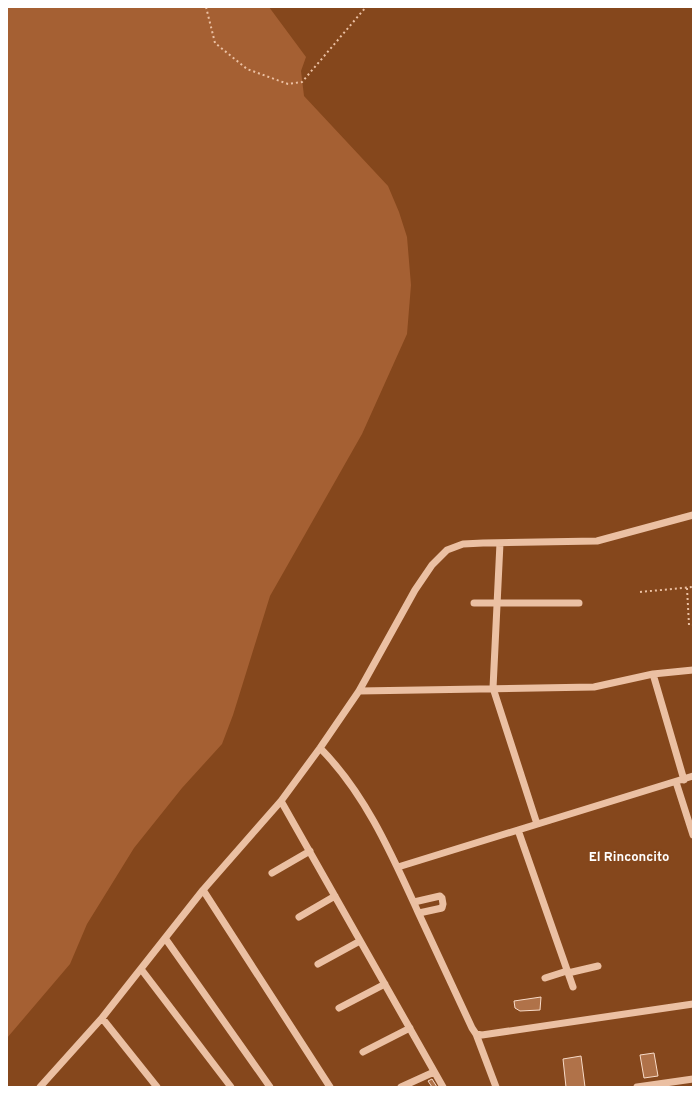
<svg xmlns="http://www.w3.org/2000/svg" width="700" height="1094" font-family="Overpass,sans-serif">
	<rect width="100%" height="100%" fill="#85471c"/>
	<path fill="#a56033" d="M7 7H269L306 57 301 71 304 96 388 186 399 212 407 237 411 285 407 334 362 434 270 596 233 715 222 744 182 788 134 848 87 924 70 964 7 1038Z"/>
	<path fill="#b07249" stroke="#f8dbc8" d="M541 997 540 1010 520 1011 515 1008 514 1001Z
		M654 1053 658 1076 644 1078 640 1055Z
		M581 1056 585 1087H566L563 1059Z
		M432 1079 437 1087H432L428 1081Z"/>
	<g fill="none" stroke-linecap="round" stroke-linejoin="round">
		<path stroke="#ebc0a3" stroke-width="2" stroke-dasharray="2 3" stroke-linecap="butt" d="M206 7 215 43 247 69 288 84 302 82 366 7
			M687 588 689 625H693
			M640 592 693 587"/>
		<path stroke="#ebc0a3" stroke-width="7" d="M500 543 493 688 537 824
			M474 603H579
			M653 674 684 780
			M359 691 594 687 653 674 693 670
			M320 748C365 793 392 855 418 912 436 950 454 989 472 1028L476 1034 496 1087
			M676 782 693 835
			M281 801 443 1087
			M518 830 573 987
			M398 867 693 776
			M272 873 310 851
			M203 890 330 1087
			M414 902 440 896 442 898 443 904 442 908 419 913
			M299 917 335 896
			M165 938 270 1087
			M318 964 360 941
			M141 969 231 1087
			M568 973 598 966
			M545 978 567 971
			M339 1008 385 984
			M102 1018 157 1087
			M476 1034 482 1035 693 1004
			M363 1052 410 1028
			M40 1087 102 1018 203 890 281 801 320 748 359 691 415 590 432 565 447 550 463 544 483 543 597 541 693 515
			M401 1087 434 1072
			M637 1087 693 1079"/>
	</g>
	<g text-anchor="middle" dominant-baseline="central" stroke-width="4" stroke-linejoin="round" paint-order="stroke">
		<g font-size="13" font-weight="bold" fill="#fff" stroke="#85471c">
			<text x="629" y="858">El Rinconcito</text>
		</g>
	</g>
	<rect width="700" height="1094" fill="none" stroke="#ffffff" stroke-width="16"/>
</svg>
